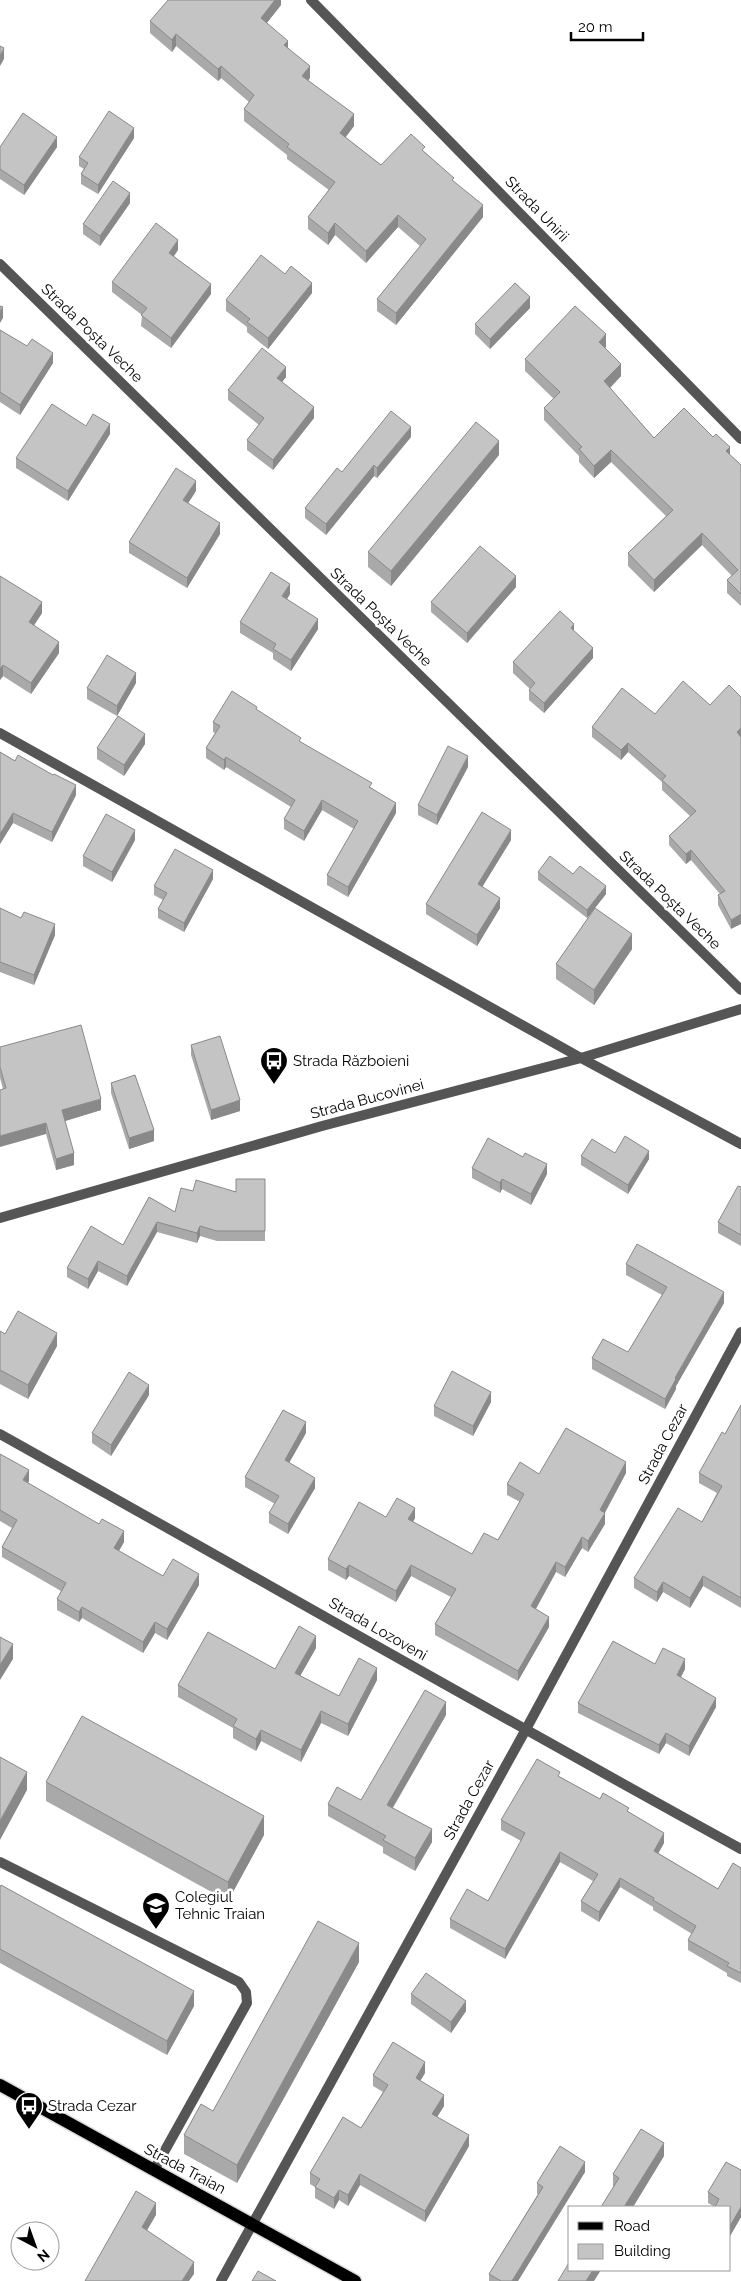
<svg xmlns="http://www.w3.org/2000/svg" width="741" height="2281" font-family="Raleway,sans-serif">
	<rect width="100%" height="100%" fill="#fff"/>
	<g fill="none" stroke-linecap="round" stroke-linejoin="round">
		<defs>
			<path id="primary" d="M0 2085 355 2281"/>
		</defs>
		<use href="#primary" stroke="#dbdbdb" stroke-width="15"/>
		<path stroke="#555" stroke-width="10" d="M0 1862 239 1982 246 1992 247 2003 154 2170"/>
		<path stroke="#555" stroke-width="10" d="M311 0 741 439
			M0 733 581 1058 741 1144
			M0 1434C247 1572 493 1713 741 1849"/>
		<path stroke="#555" stroke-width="10" d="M0 264 741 990
			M0 1218 322 1126 581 1058 741 1009
			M221 2281 525 1731 741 1332"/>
		<use href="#primary" stroke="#000" stroke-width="12"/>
	</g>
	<path fill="#a9a9a9" d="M281 0V5L267 23 288 49 310 78 308 80 354 126 345 137 381 165 425 152 454 182 483 217 396 325 377 311V299L420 246 398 227 366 263 335 235 328 245 308 229V217L329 190 287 159V155L244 121V109L249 102 221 78 218 81 176 46 172 52 150 33V21Z
		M134 138 98 194 81 184V174L84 169 79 166V157Z
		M0 147H57L24 195 0 179Z
		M130 203 100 246 83 234V224Z
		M178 250 174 256 211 294 171 348 141 326 142 315 112 292V282Z
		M285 274 312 293 268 349 247 332V327L226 311V300Z
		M530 308 490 349 475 334V324Z
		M0 330 53 363 20 415 0 402Z
		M606 347 605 348 621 376 610 388 654 438 730 455 741 465V606L727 593V580L732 576 702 545 654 592 628 566V553L666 516 611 462 594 478 579 462V456L544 420V408L554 399 525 371V359Z
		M286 377 282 382 314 418 273 470 247 450V440L259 425 228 400V390Z
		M86 426 110 434 68 501 16 468V458Z
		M411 437 377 478 374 476 326 535 305 518V508L342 472Z
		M499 455 391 586 368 567V552Z
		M196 491 188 503 220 534 187 588 129 553V542Z
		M0 576 42 613 34 625 59 653 31 694 3 676 0 680Z
		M516 587 467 643 431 612V602Z
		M290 594 287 599 318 629 291 671 273 659V653L240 633V622Z
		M574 631 593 658 544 713 529 700V690L530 689 513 673V662Z
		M136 683 117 716 87 699V688Z
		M741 697 731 929 718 905V895L720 894 691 860 686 864 669 845V836L690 816 662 790V782L628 752 621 760 592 737V727L655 714 710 705Z
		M257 710 301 743 372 788 396 813 348 897 327 885V875L354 829 322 810 304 841 284 829V819L291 807 226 767 224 770 206 758V748L215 733 213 732V722Z
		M145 744 124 776 97 759V748Z
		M0 752 76 795 52 842 13 823 0 844Z
		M468 767 437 825 418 815V805Z
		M135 840 112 882 83 866V856Z
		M511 840 482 886 500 908 477 946 426 914V904Z
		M538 872 573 874 606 894 595 908 632 949 594 1005 556 979V964L595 908 587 918 538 880Z
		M213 879 184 932 158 918V909L163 900 154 895V886Z
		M0 908 55 935 34 985 0 972Z
		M191 1045 240 1111 211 1120 191 1055Z
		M0 1047 101 1110 65 1121 74 1165 56 1170 46 1134 3 1089 0 1078Z
		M111 1083 154 1141 129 1149 111 1093Z
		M615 1153 649 1159 628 1194 581 1165V1156Z
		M472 1168 547 1174 531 1205 502 1189 500 1193 472 1178Z
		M265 1179V1241H217L200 1236 197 1243 157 1232 127 1286 98 1271 88 1289 67 1277V1268L123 1245 149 1197 175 1212 193 1191H236Z
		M741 1187V1246L718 1233V1222Z
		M626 1264 724 1303 676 1386V1389L665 1409 592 1369V1358L628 1352 662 1295 626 1275Z
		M0 1331 5 1334 57 1346 28 1399 0 1384Z
		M149 1395 111 1456 92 1443V1433Z
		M491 1402 473 1436 434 1416V1406Z
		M741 1405V1608L703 1586 690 1608 663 1592 657 1602 634 1588V1578L702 1522 717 1493 699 1483V1473L725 1434Z
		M306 1433 289 1463 315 1488 288 1534 269 1523V1513L275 1504 245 1487V1477Z
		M0 1454 29 1481 28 1483 124 1542 119 1551 163 1576 199 1585 167 1640 155 1633 143 1653 82 1618 79 1622 57 1610V1599L61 1591 2 1557V1547L12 1528 0 1521Z
		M626 1473 605 1513V1524L588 1552 582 1548 565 1577 556 1572 536 1609 549 1627 518 1681 435 1635V1624L451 1597 411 1576 396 1602 349 1576 346 1580 328 1570V1559L386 1517 415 1518 413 1522 472 1554 498 1540 520 1502 507 1495V1484L539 1474Z
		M316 1648 300 1676 339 1696 377 1680 348 1736 321 1723 301 1762 261 1741 256 1751 233 1738V1728L178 1697V1685L275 1669Z
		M685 1669 680 1678 716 1707 689 1756 666 1743 659 1754 578 1713V1703Z
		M446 1715 393 1808 432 1842 415 1871 383 1853V1847L328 1816V1804L361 1800Z
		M560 1777 600 1799 629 1812 664 1843 658 1853 718 1889 741 1868V1983L727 1976V1973L688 1950V1940L692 1934 653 1910V1907L620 1887 599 1922 581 1911V1901L593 1881 560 1862 505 1959 450 1928V1919L488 1901 521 1841 501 1830V1820Z
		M46 1782 264 1835 228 1901 46 1801Z
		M0 1887 194 2006 167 2055 0 1963Z
		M359 1962 237 2183 184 2154V2135L213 2111Z
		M411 1994 466 2011 451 2033 411 2004Z
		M425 2073 420 2081 444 2106 437 2117 469 2146 425 2222 360 2185 348 2206 339 2200 334 2209 315 2198V2187L310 2184V2173L361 2128 383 2092 373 2086V2075Z
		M664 2156 633 2207H601L613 2188V2174Z
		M741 2170V2217L730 2236V2207H715L708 2203V2192Z
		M585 2172 518 2281H489V2274L538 2194H537V2183Z"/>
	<path fill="#898989" d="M275 0H281V5L261 30V18Z
		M176 34V46L172 52V40Z
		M288 41V53L284 45Z
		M4 48V59L0 66V56Z
		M221 66V78L218 81V69Z
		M310 66V78L302 88V76Z
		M354 114V126L340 145V133Z
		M134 128V138L98 194V185Z
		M57 137V147L24 195V185Z
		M130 193V203L100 246V236Z
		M483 205V217L396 325V313Z
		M398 215V227L366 263V251Z
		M335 223V235L328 245V233Z
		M178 240V250L169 263V253Z
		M312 283V293L268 349V338Z
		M211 284V294L171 348V338Z
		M530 297V308L490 349V339Z
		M3 307V318L0 323V312Z
		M606 334V347L599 354V342Z
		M53 353V363L20 415V405Z
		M621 364V376L604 394V381Z
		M286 367V377L277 388V378Z
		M314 407V418L273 470V460Z
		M110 424V434L68 501V491Z
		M411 427V437L377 478V468Z
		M499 441V455L391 586V571Z
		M730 447V460L726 451Z
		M611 450V462L594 478V466Z
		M374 465V476L326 535V524Z
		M196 481V491L183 511V500Z
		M220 523V534L187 588V578Z
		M702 533V545L654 592V580Z
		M516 576V587L467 643V633Z
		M290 584V594L282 607V596Z
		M42 602V613L29 633V622Z
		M318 619V629L291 671V660Z
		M574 624V634L571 628Z
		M59 642V653L31 694V683Z
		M593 648V658L544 713V703Z
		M3 665V676L0 680V669Z
		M136 673V683L117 716V706Z
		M741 728V738L737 732Z
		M145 734V744L124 776V765Z
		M628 743V752L621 760V750Z
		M468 756V767L437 825V815Z
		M226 757V767L224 770V760Z
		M76 785V795L52 842V832Z
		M322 800V810L304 841V831Z
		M396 803V813L348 897V887Z
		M13 813V823L0 844V834Z
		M135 830V840L112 882V872Z
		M511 830V840L478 894V884Z
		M691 850V860L686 864V854Z
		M213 870V879L184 932V923Z
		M606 886V894L587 918V910Z
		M500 898V908L477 946V935Z
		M741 914V924L731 929V920Z
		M55 924V935L34 985V975Z
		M632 934V949L594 1005V990Z
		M101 1099V1110L62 1122V1110Z
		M240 1100V1111L211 1120V1110Z
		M46 1123V1134L0 1147V1136Z
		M154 1130V1141L129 1149V1138Z
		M649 1151V1159L628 1194V1185Z
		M74 1153V1165L56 1170V1159Z
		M547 1164V1174L531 1205V1194Z
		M502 1179V1189L500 1193V1183Z
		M157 1222V1232L127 1286V1276Z
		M200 1226V1236L197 1243V1233Z
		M98 1261V1271L88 1289V1279Z
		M724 1292V1303L676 1386V1389L665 1409V1399L675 1378Z
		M57 1333V1346L28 1399V1385Z
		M149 1385V1395L111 1456V1445Z
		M491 1392V1402L473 1436V1426Z
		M306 1422V1433L285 1470V1460Z
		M626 1462V1473L600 1521V1510Z
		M29 1470V1481L23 1491V1480Z
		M315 1478V1488L288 1534V1524Z
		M415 1508V1518L408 1530V1519Z
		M605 1513V1524L588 1552V1541Z
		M124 1531V1542L114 1559V1548Z
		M582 1537V1548L565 1577V1567Z
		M556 1562V1572L531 1617V1606Z
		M349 1565V1576L346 1580V1569Z
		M411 1565V1576L396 1602V1591Z
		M199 1574V1585L167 1640V1629Z
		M703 1576V1586L690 1608V1598Z
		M663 1582V1592L657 1602V1592Z
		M82 1607V1618L79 1622V1612Z
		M549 1617V1627L518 1681V1671Z
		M155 1622V1633L143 1653V1642Z
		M316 1636V1648L295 1685V1673Z
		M13 1644V1659L0 1680V1665Z
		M685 1659V1669L677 1685V1675Z
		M377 1668V1680L348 1736V1724Z
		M716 1698V1707L689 1756V1746Z
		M446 1702V1715L387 1817V1805Z
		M321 1711V1723L301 1762V1750Z
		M261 1730V1741L256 1751V1739Z
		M666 1733V1743L659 1754V1745Z
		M27 1772V1790L0 1840V1821Z
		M264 1816V1835L228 1901V1882Z
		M432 1829V1842L415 1871V1858Z
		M664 1833V1843L654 1861V1851Z
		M560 1852V1862L505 1959V1949Z
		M620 1878V1887L599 1922V1912Z
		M359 1943V1962L237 2183V2165Z
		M194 1991V2006L167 2055V2041Z
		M466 2001V2011L451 2033V2022Z
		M425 2062V2073L416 2088V2078Z
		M444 2095V2106L432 2125V2114Z
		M469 2135V2146L425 2222V2211Z
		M664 2143V2156L633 2207H624Z
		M585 2162V2172L518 2281H512Z
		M360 2174V2185L348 2206V2195Z
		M339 2190V2200L334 2209V2198Z
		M156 2203V2215L142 2239V2227Z
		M741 2207V2217L730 2236V2226Z
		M194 2262V2274L189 2281H182Z
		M593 2270H601L594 2281H586Z"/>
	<path fill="#c4c4c4" stroke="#898989" d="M168 0H275L261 18 288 41 284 45 310 66 302 76 354 114 340 133 381 165 411 134 425 147 422 150 454 178 452 180 483 205 396 313 377 299 426 239 398 215 366 251 335 223 328 233 308 217 335 182 287 147 289 144 244 109 254 95 221 66 218 69 176 34 172 40 150 21Z
		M0 46 4 48 0 56Z
		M109 111 134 128 98 185 81 174 88 163 79 157Z
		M23 113 57 137 24 185 0 169V147Z
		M113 181 130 193 100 236 83 224Z
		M156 223 178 240 169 253 211 284 171 338 141 315 147 308 112 282Z
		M261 255 285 274 291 266 312 283 268 338 247 322 250 319 226 300Z
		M515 283 530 297 490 339 475 324Z
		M0 306 3 307 0 312Z
		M575 306 606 334 599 342 621 364 604 381 654 438 684 408 713 437 716 434 730 447 726 451 741 465V594L727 580 738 570 702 533 654 580 628 553 673 510 611 450 594 466 579 449 582 447 544 408 560 392 525 359Z
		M0 330 27 346 32 339 53 353 20 405 0 392Z
		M262 348 286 367 277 378 314 407 273 460 247 440 264 418 228 390Z
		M52 404 86 426 93 414 110 424 68 491 16 458Z
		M391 411 411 427 377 468 374 465 326 524 305 508 337 468 342 472Z
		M476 422 499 441 391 571 368 552Z
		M176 468 196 481 183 500 220 523 187 578 129 542Z
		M480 546 516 576 467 633 431 602Z
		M271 572 290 584 282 596 318 619 291 660 273 649 276 644 240 622Z
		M0 576 42 602 29 622 59 642 31 683 3 665 0 669Z
		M560 611 574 624 571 628 593 648 544 703 529 690 535 683 513 662Z
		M107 655 136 673 117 706 87 688Z
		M683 681 710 705 729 685 741 697V728L737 732 741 737V914L731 920 718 895 725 891 691 850 686 854 669 836 696 811 662 780 666 776 628 743 621 750 592 727 622 688 655 714Z
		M232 691 257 707 256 709 301 738 299 741 372 783 369 787 396 803 348 887 327 875 358 821 322 800 304 831 284 819 295 800 226 757 224 760 206 748 220 726 213 722Z
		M118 716 145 734 124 765 97 748Z
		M448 746 468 756 437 815 418 805Z
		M0 752 15 761 18 755 53 775 54 774 76 785 52 832 13 813 0 834Z
		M482 812 511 830 478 884 500 898 477 935 426 904Z
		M106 814 135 830 112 872 83 856Z
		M175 849 213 870 184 923 158 909 167 893 154 886Z
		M550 856 573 874 580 866 606 886 587 910 538 872Z
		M0 908 21 918 24 912 55 924 34 975 0 962Z
		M595 908 632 934 594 990 556 964Z
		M81 1025 101 1099 62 1110 74 1153 56 1159 46 1123 0 1136V1090L6 1088 0 1067V1047Z
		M220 1036 240 1100 211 1110 191 1045Z
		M135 1075 154 1130 129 1138 111 1083Z
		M625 1136 649 1151 628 1185 581 1156 592 1139 615 1153Z
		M488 1138 523 1157 525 1153 547 1164 531 1194 502 1179 500 1183 472 1168Z
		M236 1179H265V1231H217L200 1226 197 1233 157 1222 127 1276 98 1261 88 1279 67 1268 91 1226 123 1245 149 1197 175 1212 181 1188 193 1191 196 1180 236 1192Z
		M738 1186 741 1187V1235L718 1222Z
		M637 1244 724 1292 675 1378 676 1379 665 1399 592 1358 603 1339 628 1352 667 1287 626 1264Z
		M18 1311 57 1333 28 1385 0 1370V1331L5 1334Z
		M452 1371 491 1392 473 1426 434 1406Z
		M129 1372 149 1385 111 1445 92 1433Z
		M741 1405V1598L703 1576 690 1598 663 1582 657 1592 634 1578 678 1508 702 1522 722 1486 699 1473 722 1432 725 1434Z
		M283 1410 306 1422 285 1460 315 1478 288 1524 269 1513 279 1496 245 1477Z
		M566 1428 626 1462 600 1510 605 1513 588 1541 582 1537 565 1567 556 1562 531 1606 549 1617 518 1671 435 1624 456 1589 411 1565 396 1591 349 1565 346 1569 328 1559 359 1502 386 1517 397 1498 415 1508 408 1519 472 1554 484 1533 498 1540 524 1494 507 1484 520 1462 539 1474Z
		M0 1454 29 1470 23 1480 99 1524 102 1519 124 1531 114 1548 163 1576 173 1559 199 1574 167 1629 155 1622 143 1642 82 1607 79 1612 57 1599 66 1583 2 1547 17 1520 0 1510Z
		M299 1626 316 1636 295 1673 339 1696 359 1658 377 1668 348 1724 321 1711 301 1750 261 1730 256 1739 233 1726 237 1719 178 1685 208 1632 275 1669Z
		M0 1637 13 1644 0 1665Z
		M613 1641 655 1664 663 1648 685 1659 677 1675 716 1698 689 1746 666 1733 659 1745 578 1703Z
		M425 1690 446 1702 387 1805 432 1829 415 1858 383 1840 386 1836 328 1804 337 1787 361 1800Z
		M82 1716 264 1816 228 1882 46 1782Z
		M0 1757 27 1772 0 1821Z
		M537 1759 560 1772 558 1776 600 1799 603 1793 629 1808 627 1811 664 1833 654 1851 718 1889 733 1863 741 1868V1973L727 1966 729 1963 688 1940 696 1926 653 1900 654 1898 620 1878 599 1912 581 1901 598 1874 560 1852 505 1949 450 1919 467 1889 488 1901 525 1833 501 1820Z
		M1 1885 194 1991 167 2041 0 1949V1887Z
		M318 1921 359 1943 237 2165 184 2135 201 2104 213 2111Z
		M426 1973 466 2001 451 2022 411 1994Z
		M393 2042 425 2062 416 2078 444 2095 432 2114 469 2135 425 2211 360 2174 348 2195 339 2190 334 2198 315 2187 320 2179 310 2173 343 2117 361 2128 388 2085 373 2075Z
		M641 2129 664 2143 624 2207H601L619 2178 613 2174Z
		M560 2146 585 2162 512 2281H501L489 2274 543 2187 537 2183Z
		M726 2162 741 2170V2207L730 2226V2207H715L719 2199 708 2192Z
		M136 2191 156 2203 142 2227 194 2262 182 2281H85Z
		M570 2261V2270H593L586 2281H558Z
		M258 2271 276 2281H252Z"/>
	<defs>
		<symbol id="bus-pin" viewBox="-11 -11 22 30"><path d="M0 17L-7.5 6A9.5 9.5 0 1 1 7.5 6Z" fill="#000" stroke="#fff"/><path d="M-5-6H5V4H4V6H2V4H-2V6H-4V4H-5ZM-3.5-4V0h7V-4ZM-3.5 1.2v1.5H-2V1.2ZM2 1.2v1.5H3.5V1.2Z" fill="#fff"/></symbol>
		<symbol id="university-pin" viewBox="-11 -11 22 30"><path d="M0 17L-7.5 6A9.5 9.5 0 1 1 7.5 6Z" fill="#000" stroke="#fff"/><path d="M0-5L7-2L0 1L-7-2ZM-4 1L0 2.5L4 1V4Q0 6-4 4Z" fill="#fff"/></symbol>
	</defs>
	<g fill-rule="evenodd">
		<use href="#bus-pin" x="258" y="1045" width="32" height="43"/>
		<use href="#university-pin" x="140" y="1890" width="32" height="43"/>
		<use href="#bus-pin" x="13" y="2090" width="32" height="43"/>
	</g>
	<g text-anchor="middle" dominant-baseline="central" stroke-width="5" stroke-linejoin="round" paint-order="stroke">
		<g font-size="15" fill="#000" stroke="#fff">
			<text transform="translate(537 209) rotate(46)">Strada Unirii</text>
			<text transform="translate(92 333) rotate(44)">Strada Poșta Veche</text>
			<text transform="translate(381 617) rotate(44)">Strada Poșta Veche</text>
			<text transform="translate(670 900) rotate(44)">Strada Poșta Veche</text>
			<text transform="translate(367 1099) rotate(-15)">Strada Bucovinei</text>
			<text transform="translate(663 1444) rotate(-62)">Strada Cezar</text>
			<text transform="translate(378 1629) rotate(30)">Strada Lozoveni</text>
			<text transform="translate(469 1800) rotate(-61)">Strada Cezar</text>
			<text transform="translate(185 2169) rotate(28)">Strada Traian</text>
		</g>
		<g font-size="15" fill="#000" stroke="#fff" text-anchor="start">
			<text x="293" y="1061">Strada Războieni</text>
			<text x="175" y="1897">Colegiul<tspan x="175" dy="17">Tehnic Traian</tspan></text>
			<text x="48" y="2106">Strada Cezar</text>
		</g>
	</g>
	<rect x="568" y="2206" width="162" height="65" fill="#ffffff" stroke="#999999"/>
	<rect x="578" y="2222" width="25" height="8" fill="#000000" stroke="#999999"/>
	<text x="614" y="2231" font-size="15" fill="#000000">Road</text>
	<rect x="578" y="2244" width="25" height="15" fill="#c4c4c4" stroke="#999999"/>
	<text x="614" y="2256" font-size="15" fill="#000000">Building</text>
	<g transform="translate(35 2246) rotate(139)"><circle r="24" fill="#ffffff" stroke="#999999"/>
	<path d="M0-4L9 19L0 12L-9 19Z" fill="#000000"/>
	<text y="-8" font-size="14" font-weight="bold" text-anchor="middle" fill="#000000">N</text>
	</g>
	<path d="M571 32v8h72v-8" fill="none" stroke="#000000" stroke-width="2.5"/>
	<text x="578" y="32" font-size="15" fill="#000000" stroke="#ffffff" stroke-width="4" paint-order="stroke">20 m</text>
</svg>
